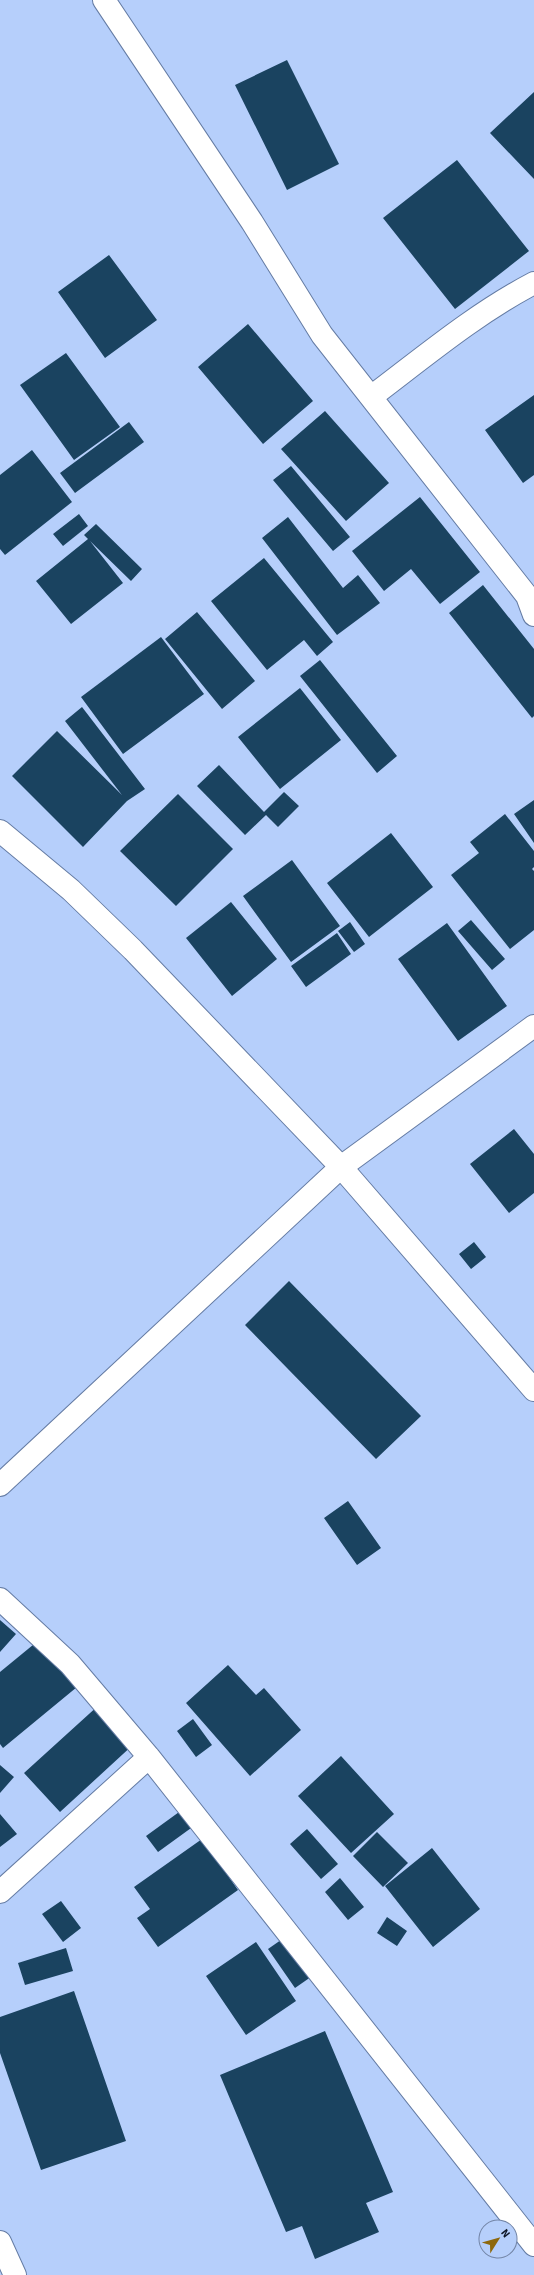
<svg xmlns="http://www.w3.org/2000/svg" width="534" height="2275" font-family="'Source Sans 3',sans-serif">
	<rect width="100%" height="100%" fill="#b6cffb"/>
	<path fill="#1a4360" d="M287 60 339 164 287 190 235 85Z
		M534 92V179L490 133Z
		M457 160 529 251 455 309 383 218Z
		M109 255 157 320 105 358 58 292Z
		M248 324 313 401 263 444 198 367Z
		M66 353 120 427 74 460 20 385Z
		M534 395V475L523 483 485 430Z
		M325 411 389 483 346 521 281 449Z
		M129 422 144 442 75 493 60 473Z
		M32 450 72 502 5 555 0 549V475Z
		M291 466 350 537 333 551 273 480Z
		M420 497 480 572 440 604 411 569 384 591 352 551Z
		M79 514 88 526 63 546 53 534Z
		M288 517 343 588 358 575 380 603 337 635 262 538Z
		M96 524 142 569 131 581 90 541 123 583 71 624 36 581 88 539 84 535Z
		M264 558 333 642 317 656 304 640 267 670 211 601Z
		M483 585 534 649V716L532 718 449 613Z
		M197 612 255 681 222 709 165 639Z
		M161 637 204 694 123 754 81 697Z
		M320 660 397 756 377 773 300 676Z
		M300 688 341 740 280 789 238 737Z
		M82 707 145 789 127 801 83 847 12 776 57 731 122 795 65 721Z
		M219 765 264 812 284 792 299 806 278 827 266 815 245 835 197 786Z
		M178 794 233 849 176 906 120 851Z
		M534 800V843L514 814Z
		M505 814 534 851V867L532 869 534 871V930L510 949 451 875 479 853 470 842Z
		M391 833 433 887 369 937 327 883Z
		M292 860 340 926 291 962 243 896Z
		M231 902 277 959 232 996 186 938Z
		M471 920 505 959 492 970 458 931Z
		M350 922 365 944 354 952 338 931Z
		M447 923 507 1006 458 1041 398 959Z
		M337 933 351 954 306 987 291 966Z
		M514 1129 534 1154V1193L509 1213 470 1164Z
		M474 1242 486 1257 471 1269 459 1254Z
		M289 1281 421 1416 376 1459 245 1325Z
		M348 1501 381 1548 357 1565 324 1518Z
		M0 1620 16 1634 0 1652Z
		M39 1640 77 1687 3 1748 0 1744V1672Z
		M228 1665 256 1695 264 1688 301 1730 250 1776 186 1703Z
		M100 1704 135 1743 60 1812 24 1773Z
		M193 1719 212 1745 196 1757 177 1731Z
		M341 1756 394 1814 351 1853 298 1796Z
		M0 1765 14 1777 0 1793Z
		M186 1807 198 1823 158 1852 146 1836Z
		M0 1814 17 1834 0 1847Z
		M307 1829 338 1864 321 1879 290 1844Z
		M377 1832 408 1863 383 1887 353 1856Z
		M202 1839 238 1890 158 1947 137 1918 150 1909 134 1887Z
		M432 1848 480 1909 433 1947 385 1886Z
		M340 1878 364 1907 348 1920 325 1892Z
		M61 1901 81 1928 63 1942 42 1914Z
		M387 1917 407 1931 397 1946 377 1933Z
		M291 1933 318 1972 295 1988 268 1949Z
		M256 1942 296 2001 246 2035 206 1976Z
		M66 1948 73 1971 25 1985 18 1963Z
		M74 1991 126 2141 41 2170 0 2053V2017Z
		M325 2031 393 2192 366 2203 379 2232 315 2259 302 2226 286 2232 220 2075Z"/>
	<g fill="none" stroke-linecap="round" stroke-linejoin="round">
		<defs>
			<path id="minor" d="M104 0 252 222 322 335 527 596 534 615
				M371 397C424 357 475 314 534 283
				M0 1485 341 1167 534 1026
				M0 1599 70 1664 149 1757 534 2245
				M0 1892 149 1757
				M0 2242 15 2275"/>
			<path id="tertiary" d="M0 831 71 890 133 950 341 1167 534 1390"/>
		</defs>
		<use href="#minor" stroke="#657ca4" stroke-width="24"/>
		<use href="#tertiary" stroke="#657ca4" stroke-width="24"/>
		<use href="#minor" stroke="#fff" stroke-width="22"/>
		<use href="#tertiary" stroke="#fff" stroke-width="22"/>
	</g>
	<g transform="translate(498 2239) rotate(53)"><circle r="19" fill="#b6cffb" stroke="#7385a6"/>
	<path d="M0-3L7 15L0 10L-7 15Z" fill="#8e680c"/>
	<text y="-6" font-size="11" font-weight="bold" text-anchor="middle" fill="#0e1626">N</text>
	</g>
</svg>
